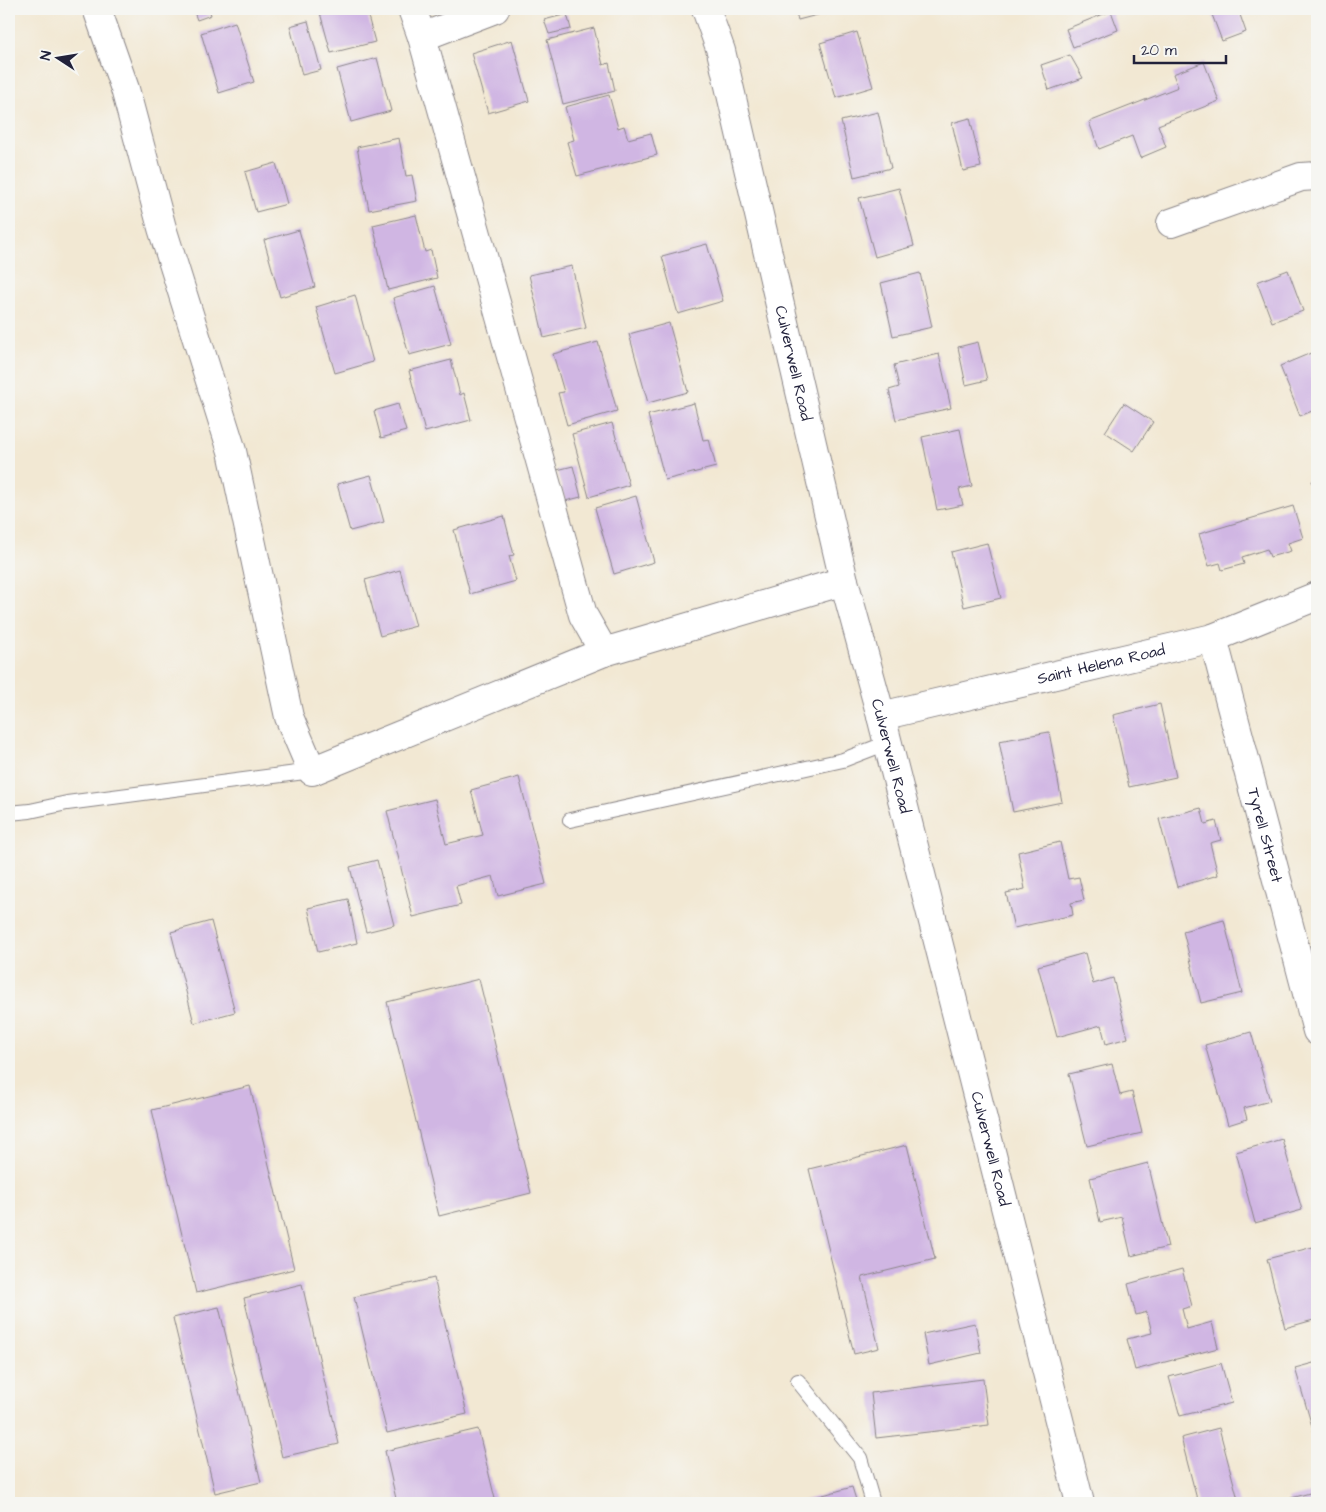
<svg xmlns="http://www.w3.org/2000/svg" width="1326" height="1512" font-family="'Architects Daughter',sans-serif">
	<rect width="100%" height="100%" fill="#f6f6f2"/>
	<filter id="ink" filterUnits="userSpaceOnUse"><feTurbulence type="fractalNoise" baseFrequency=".02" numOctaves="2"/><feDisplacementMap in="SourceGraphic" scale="10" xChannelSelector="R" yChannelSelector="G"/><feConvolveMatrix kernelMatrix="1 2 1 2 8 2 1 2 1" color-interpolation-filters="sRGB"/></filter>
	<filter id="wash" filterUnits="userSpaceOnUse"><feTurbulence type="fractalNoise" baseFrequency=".0096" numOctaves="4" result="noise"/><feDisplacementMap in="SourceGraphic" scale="20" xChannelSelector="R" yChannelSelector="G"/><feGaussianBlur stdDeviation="1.12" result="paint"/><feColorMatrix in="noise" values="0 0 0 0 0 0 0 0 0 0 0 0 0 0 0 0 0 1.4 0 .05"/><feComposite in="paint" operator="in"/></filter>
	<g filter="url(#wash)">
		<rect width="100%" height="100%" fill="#f2e8d3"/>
		<g id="blocks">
			<path fill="#d0b6e3" d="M193 9H209L211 15 197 20Z
				M319 9H366L375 42 331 53Z
				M795 9H840L798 20Z
				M1220 9H1238L1246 32 1222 41 1211 12Z
				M1111 11 1118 30 1073 47 1066 29Z
				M567 14 571 29 549 34 544 20Z
				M308 21 321 70 302 75 290 26Z
				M235 22 254 82 219 93 201 33Z
				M594 28 603 65 609 63 615 91 563 104 547 40Z
				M857 32 873 87 836 98 820 43Z
				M512 40 529 101 488 113 471 53Z
				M1070 55 1083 78 1049 90 1041 65Z
				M377 58 391 111 351 122 337 69Z
				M1204 62 1219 101 1158 125 1166 147 1140 158 1132 136 1099 149 1089 122 1178 87 1173 74Z
				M609 95 618 128 624 126 628 139 651 133 657 155 577 176 567 142 574 140 565 107Z
				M878 112 891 168 854 177 841 121Z
				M970 118 981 167 963 171 952 123Z
				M399 138 406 176 412 175 417 201 369 210 357 147Z
				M276 163 287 204 256 212 245 172Z
				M899 188 914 246 875 257 859 198Z
				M416 215 425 252 431 250 437 278 388 290 373 225Z
				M299 230 315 287 280 297 264 240Z
				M707 244 723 301 678 314 662 256Z
				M572 266 586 328 544 338 529 275Z
				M1288 270 1303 311 1272 322 1257 282Z
				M920 273 932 327 893 336 881 283Z
				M435 286 451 344 409 355 393 298Z
				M355 295 373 362 335 373 316 307Z
				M669 323 688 392 648 403 629 334Z
				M598 342 617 411 567 425 558 393 564 392 553 354Z
				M978 342 987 380 966 385 958 347Z
				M1311 353 1317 370V409L1300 416 1280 366Z
				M939 354 951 408 896 420 889 390 899 387 894 365Z
				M451 360 460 395 464 393 471 420 425 432 409 371Z
				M694 403 703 440 709 439 716 467 665 480 648 415Z
				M1124 403 1153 422 1134 451 1105 432Z
				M398 404 406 431 381 438 374 411Z
				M612 423 629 485 589 497 572 434Z
				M960 429 972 486 959 489 963 505 937 510 922 437Z
				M573 466 581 497 565 501 557 470Z
				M371 475 384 522 350 531 337 484Z
				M1317 479V495L1312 481Z
				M636 496 654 562 614 574 595 508Z
				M1293 506 1303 538 1288 543 1291 551 1270 557 1267 549 1242 557 1244 564 1222 570 1220 563 1209 566 1199 534Z
				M504 516 514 555 509 556 516 581 470 594 454 530Z
				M987 543 1001 598 964 607 951 552Z
				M400 570 416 626 380 636 365 580Z
				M1160 704 1176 777 1129 787 1113 715Z
				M1049 732 1062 802 1013 812 999 741Z
				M519 777 546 884 498 896 493 876 456 886 461 905 413 917 387 811 435 799 446 844 483 835 471 790Z
				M1201 808 1205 824 1216 821 1221 840 1210 843 1218 875 1177 887 1159 819Z
				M1060 842 1068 879 1079 877 1084 900 1071 903 1073 915 1014 928 1006 893 1025 889 1018 852Z
				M377 860 394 925 366 932 350 867Z
				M348 899 357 943 318 952 308 908Z
				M1224 920 1242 993 1201 1003 1183 931Z
				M211 921 235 1012 194 1023 171 932Z
				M1085 953 1093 984 1113 978 1128 1038 1106 1044 1101 1025 1057 1037 1038 966Z
				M479 979 531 1193 439 1216 387 1002Z
				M1251 1032 1270 1101 1244 1108 1247 1119 1228 1125 1205 1045Z
				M1112 1064 1120 1095 1132 1092 1142 1133 1087 1146 1069 1074Z
				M250 1086 294 1269 196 1293 152 1110Z
				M1282 1139 1302 1210 1255 1223 1236 1152Z
				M907 1145 935 1259 862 1277 879 1348 854 1354 809 1169Z
				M1148 1163 1168 1247 1131 1256 1122 1217 1100 1222 1090 1178Z
				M1313 1247 1317 1263V1319L1285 1328 1267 1259Z
				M1182 1269 1192 1306 1182 1309 1187 1329 1212 1322 1218 1348 1135 1370 1127 1339 1152 1333 1147 1312 1136 1315 1128 1284Z
				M434 1278 467 1414 387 1433 354 1297Z
				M302 1284 339 1444 282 1457 244 1298Z
				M219 1307 261 1482 215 1493 173 1318Z
				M975 1323 981 1353 929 1365 923 1334Z
				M1317 1362V1432L1314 1433 1295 1368Z
				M1221 1363 1232 1403 1180 1416 1169 1377Z
				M983 1379 989 1425 876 1438 871 1393Z
				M1219 1428 1239 1503H1198L1181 1438Z
				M478 1429 496 1503H397L385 1451Z
				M852 1487 857 1503H794Z
				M1317 1491V1503H1290L1288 1499Z"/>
		</g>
	</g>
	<g filter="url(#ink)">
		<use href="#blocks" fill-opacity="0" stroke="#8a8587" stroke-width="1"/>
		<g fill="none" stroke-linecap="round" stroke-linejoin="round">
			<defs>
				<path id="lane" d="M9 813 30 811 67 803 312 771
					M570 820 843 760 887 743
					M798 1381 860 1458 873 1503"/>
				<g id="street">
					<path d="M97 9 125 89 162 228 232 451 289 717 312 771 604 652 844 581"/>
					<path d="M412 9 422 37 583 615 604 652"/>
					<path id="s1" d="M706 9 721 51 844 581 881 716 1080 1503"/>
					<path d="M422 37 495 9"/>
					<path d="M1171 223 1301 177 1317 176"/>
					<path id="s2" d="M1213 638 1317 1031"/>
					<path id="s3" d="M881 716 1213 638 1317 596"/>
				</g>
			</defs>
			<use href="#lane" stroke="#8a8587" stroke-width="16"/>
			<use href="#street" stroke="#8a8587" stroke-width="30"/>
			<use href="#lane" stroke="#fff" stroke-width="14"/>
			<use href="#street" stroke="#fff" stroke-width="28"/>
		</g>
	</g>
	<g text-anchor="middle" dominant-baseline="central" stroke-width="5" stroke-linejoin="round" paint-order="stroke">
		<g font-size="16" fill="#22223b" stroke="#f6f6f2">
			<text stroke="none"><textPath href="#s1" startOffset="365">Culverwell Road</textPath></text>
			<text stroke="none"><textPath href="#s3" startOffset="226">Saint Helena Road</textPath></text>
			<text stroke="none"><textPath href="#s1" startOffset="770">Culverwell Road</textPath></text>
			<text stroke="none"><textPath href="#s2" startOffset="204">Tyrell Street</textPath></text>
			<text stroke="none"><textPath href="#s1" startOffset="1175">Culverwell Road</textPath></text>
		</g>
	</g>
	<rect width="1326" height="1512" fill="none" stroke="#f6f6f2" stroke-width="30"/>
	<g transform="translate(58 58) rotate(282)" stroke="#f6f6f2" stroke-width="4" paint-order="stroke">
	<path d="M0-4L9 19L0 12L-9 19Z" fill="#22223b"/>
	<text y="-8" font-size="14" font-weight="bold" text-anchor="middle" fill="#22223b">N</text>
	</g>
	<path d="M1134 55v8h92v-8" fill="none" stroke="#22223b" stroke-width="2.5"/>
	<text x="1141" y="55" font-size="15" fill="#22223b" stroke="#f6f6f2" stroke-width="4" paint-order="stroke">20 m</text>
</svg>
